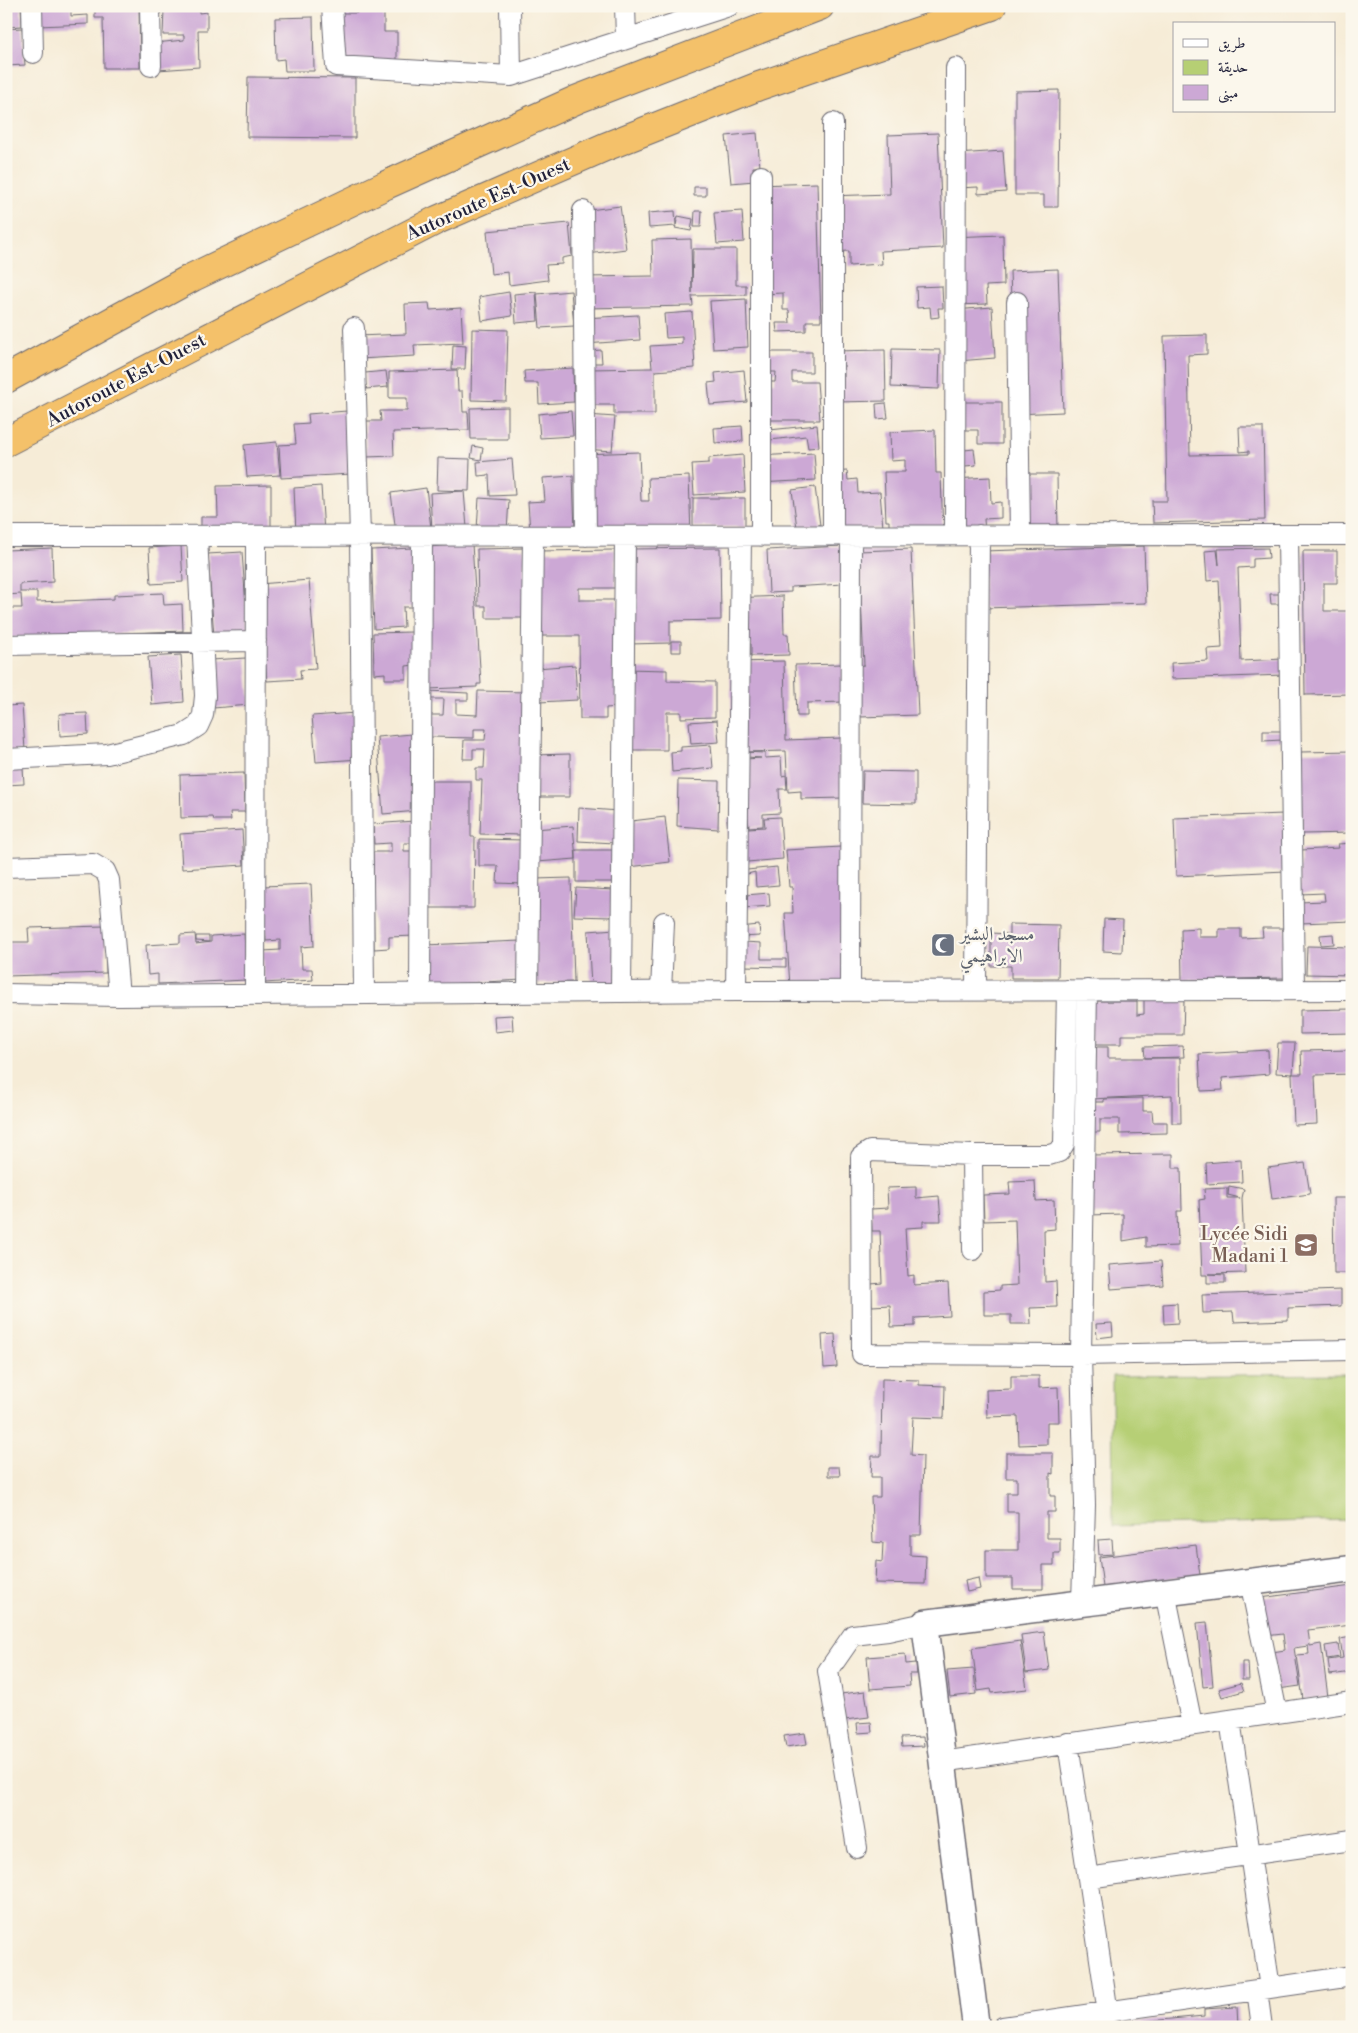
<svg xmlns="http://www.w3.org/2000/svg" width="1358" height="2033" font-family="'Libre Bodoni',Amiri,serif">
	<rect width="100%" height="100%" fill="#fbf7ec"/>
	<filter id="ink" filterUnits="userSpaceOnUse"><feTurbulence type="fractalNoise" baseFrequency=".02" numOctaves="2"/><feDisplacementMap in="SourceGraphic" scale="10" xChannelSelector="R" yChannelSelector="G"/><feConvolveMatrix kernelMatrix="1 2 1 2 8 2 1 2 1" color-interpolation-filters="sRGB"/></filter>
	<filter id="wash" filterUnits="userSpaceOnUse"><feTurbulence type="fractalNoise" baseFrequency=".0096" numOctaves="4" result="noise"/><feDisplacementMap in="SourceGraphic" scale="20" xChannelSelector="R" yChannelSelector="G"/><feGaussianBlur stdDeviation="1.12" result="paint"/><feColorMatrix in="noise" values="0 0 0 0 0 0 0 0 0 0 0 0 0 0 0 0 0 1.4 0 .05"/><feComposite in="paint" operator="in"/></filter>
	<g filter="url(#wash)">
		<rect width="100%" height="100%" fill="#f6ecd7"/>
		<path fill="#b6cf74" stroke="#6c7858" d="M1352 1374V1520L1113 1526 1112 1376Z"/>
		<g id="blocks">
			<path fill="#cca8d5" d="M6 6H21L22 26 6 27Z
				M37 6H71V16L88 15V24L38 26Z
				M95 6H139L140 68H104L103 18H95Z
				M155 6H199V13L207 12V30H198L199 67 158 70 155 43 184 40V35H163L164 10 155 11Z
				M356 6H374V12H384V32H397V61L342 62 341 13H357Z
				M313 17 314 71H285L284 59 276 60 275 18Z
				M22 28 25 65 6 66V29Z
				M248 77 355 78V138L247 137Z
				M1059 90 1058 207H1044V195H1015V91Z
				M757 133 760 167H753L754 181 731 183 726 136Z
				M938 133 943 248 881 251 882 264 849 266V251L831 252 828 196 890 194 888 135Z
				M1003 151 1006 192 978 194V187L958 188 956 154Z
				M817 183 821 321H806V331L777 332 776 323H790L789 310H783V293L762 294 758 185Z
				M694 187H706V196H694Z
				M620 206 626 249 588 254 582 211Z
				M675 211 676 225 678 216 693 219 691 231 675 228 676 226 649 228 648 213Z
				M695 211H702L701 227H694Z
				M742 211 744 242 717 244 714 213Z
				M569 223 572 256 562 258V264L546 265 548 280 509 285 508 272 491 274 487 231Z
				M1003 235 1004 285 986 286 987 304 952 305 950 237Z
				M691 239 692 293 693 249H736V285H746V295L692 296 693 306 585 308 584 277 653 276 652 240Z
				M1058 269 1063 412 1015 414 1010 271Z
				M942 286 943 308H938L939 317 931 318 930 307 917 308 916 287Z
				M571 291 574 326 540 328 537 294Z
				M509 292 512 316 482 321 479 297Z
				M536 292 538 321 516 323 514 294Z
				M746 299 748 347 713 349 710 301Z
				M429 303 430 310 461 308 463 343 414 345 415 356 359 359 358 336 406 334 405 304Z
				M992 307 995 358 958 361 954 310Z
				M692 312 695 368 655 371V414H614V405H589L588 369 652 368 650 346 682 344V337L666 338 664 314Z
				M638 315 640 340 585 344 583 318Z
				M472 329 508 330 506 401 471 400Z
				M1207 335V354L1188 355 1190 455 1249 454V451L1240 452 1239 427H1263L1265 520 1153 523 1152 501H1167L1164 336Z
				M453 345 466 346 465 369H452Z
				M892 349 940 350 939 389 891 387Z
				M601 350 602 363H589V351Z
				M885 350 886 401 836 402V377H844V365H832V351Z
				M760 352H812V372H792V382H817L820 420H761V382H775L776 372H760Z
				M573 368 574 402 539 404 538 383H525L524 371Z
				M457 370 458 391H462L463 412H468L469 430 393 432 394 456 366 457 365 421H381L380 411H407V398H389V372Z
				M744 370 747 402 710 405 708 383 716 382 715 373Z
				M386 371 388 387 366 389 365 373Z
				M963 402H1002V444H978V430H963Z
				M886 403 888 418 877 419 876 404Z
				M508 407V439H471L470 408Z
				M347 411 351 474 281 478 279 445 296 444 294 424 309 423 308 414Z
				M571 411 573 436 540 438 538 414Z
				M587 415 615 417 612 451 583 449Z
				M817 425 819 447 808 448 806 436 761 441 760 431Z
				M742 426 743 441 715 443 714 428Z
				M935 430 936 473H941L943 535 889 537V521H886L884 472H905V460L891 461 890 432Z
				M277 442 280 475 247 477 244 445Z
				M473 446 483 448 481 460 471 458Z
				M974 449 976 465 965 466 966 474 957 475 955 451Z
				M639 452 641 501H649L648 478 689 476 691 535 585 532 582 454Z
				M814 453 816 480 758 483 757 456Z
				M743 455 745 492 694 495 692 464 709 463V458Z
				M438 458 470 459 469 491 437 490Z
				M512 459 515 495 490 496 489 475 478 476 477 462Z
				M847 471 848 480 857 479 858 493 880 492 883 528 835 531 832 472Z
				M1011 474H1057L1058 532H1011Z
				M573 476 575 531 530 533 528 502 545 501 543 478Z
				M990 477 991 503 1001 502V518L984 519 985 533 955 534 953 479Z
				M271 485V532L201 534V517H218L217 486Z
				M321 486 324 533 296 534 294 488Z
				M815 487 820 525 797 528 792 490Z
				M426 488 431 528 396 533 391 493Z
				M464 491 467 528 432 531 430 493Z
				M479 498 509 500 507 531 477 529Z
				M693 498H745V527H693Z
				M472 544 481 684H477V687L428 689V547Z
				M181 546 183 582 151 584 149 548Z
				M841 546 843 584 791 587V592L769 593 767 550Z
				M1144 546 1146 603 984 608 983 551Z
				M52 548 53 582 20 584V592H37V602L114 599V595L163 593 164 605 182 604 183 631 6 638V602H10V608H22L21 594 6 595V550Z
				M412 548 415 607H403L404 627 374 629 371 550Z
				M525 548 526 618H486V606H478L477 549Z
				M720 548 721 620 670 621V643L628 644V549Z
				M1268 548 1269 558 1253 559V567L1238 568 1241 661 1283 659 1284 675 1172 679 1171 663 1208 661 1207 649 1222 648 1219 580 1207 581 1205 551 1217 550 1219 565 1218 549Z
				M911 549 918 715 860 717 858 666 864 665 859 551Z
				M615 550 616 588H579V600H617V707L606 708V719H580L579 636H537L536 551Z
				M1303 551H1337V583H1324V611H1352V694L1305 695Z
				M242 552 248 634 214 637 208 554Z
				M309 580 316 669 300 670 301 679 267 681 259 584Z
				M1270 594H1281V604H1271Z
				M783 596 784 634H788L789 655 751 656V644H734L733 598Z
				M412 632 414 665 406 666V679H385V673L374 674 373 633Z
				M671 641H681V652H671Z
				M181 655 184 702 152 705 148 657Z
				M246 658 250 705 213 708 210 660Z
				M784 661 786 740 841 738 843 798 801 799V791L788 792 786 751 743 752 765 753V758L781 757 782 776 786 775 787 789H779L780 813 763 814V826L749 827 748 817H734L731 760 761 758 733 756 730 662Z
				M843 664 844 702 807 703V716H797L795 665Z
				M575 665 577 700 539 702 537 668Z
				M626 669 667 670V681L715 682V717L681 718V712H667V750H625Z
				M428 691 468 693V700H456V714L477 715 478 691 527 692 521 835 480 834 482 780H476V768H484L485 749H473V759H463L464 740H485L486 729H474V738L431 737V715H443L444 699H428Z
				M22 705 25 750 6 752V706Z
				M87 713 88 734 60 736 59 714Z
				M356 713 360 759 316 762 312 716Z
				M717 720 719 742 691 744 689 722Z
				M1263 731H1282V740L1263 741Z
				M412 734 418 811 383 814 377 737Z
				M711 745 713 768 672 772 671 752 681 751V747Z
				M1352 751V833L1302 834 1301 752Z
				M570 754V797H533L532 755Z
				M23 768 24 784 6 785V769Z
				M863 771 916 772V804L862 803Z
				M244 773 245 812H230L231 820H214L213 817 181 818 180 775Z
				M678 780 719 781 718 829 677 826Z
				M430 781H471V837H475L474 908H424Z
				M579 808 618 811 615 843 578 841Z
				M1284 814 1286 871 1176 876 1174 818Z
				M665 817 670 862 629 867 623 822Z
				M747 817 748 828 765 827 764 818 780 817 783 859 747 862V870L777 867 779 885 756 887 755 872 732 878 727 819Z
				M414 821 415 843H404V851H413L415 936 389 937V948L374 949 373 852H391V843L374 844 373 824Z
				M573 826 576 859 537 862 534 829Z
				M242 830 244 865 182 869 180 834Z
				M479 839 524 840 523 884 497 883 498 866H479Z
				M1352 843V921L1300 923 1299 902 1325 901 1324 893 1300 894 1301 850 1339 848 1338 844Z
				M841 847 846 983 790 986 785 913H793L792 887H789L786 850Z
				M576 850H617V882H576Z
				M571 878 574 982 536 983 534 879Z
				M311 884 314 946 301 947 302 969H312L313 980 264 983 263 951 280 950V940L266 941 263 886Z
				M576 888 613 890 611 917 574 916Z
				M769 893 770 906 743 908 746 895Z
				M1104 919 1123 920 1122 952 1103 951Z
				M1009 924 1059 925 1058 978H1011V966H991V933L1009 934Z
				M759 925 760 936 740 937 730 928Z
				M105 926 106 973 6 976V942H29L28 928Z
				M1199 928V937H1219V929H1241V938L1263 937 1262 928H1285V978L1182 980 1181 929Z
				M615 929 618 985 591 987 588 931Z
				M195 934 196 944 211 942V936L244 934 247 980 158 984V974L148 975 146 945 180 943V935Z
				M1333 934 1334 944 1321 945 1320 935Z
				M196 936H209V942L196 941Z
				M521 941 523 980 426 985 424 945Z
				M744 942 761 943V959H786V967L743 966Z
				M1307 946 1352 947V975L1306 974Z
				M1144 999H1184L1183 1035H1121V1044H1091V1001H1137V1015L1144 1014Z
				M1352 1009V1033L1300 1034V1010Z
				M512 1015 513 1030 495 1032 494 1016Z
				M1278 1043H1295L1293 1074 1276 1073Z
				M1183 1046 1184 1057 1145 1058 1144 1047Z
				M1090 1047H1108V1058H1180L1181 1123H1172V1095L1091 1099Z
				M1268 1050 1269 1074 1222 1078 1223 1090 1201 1091 1199 1054Z
				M1352 1050V1074L1315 1075 1317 1124 1294 1125 1292 1074H1302L1301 1051Z
				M1143 1098V1111H1152L1153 1122H1167V1133L1119 1134V1119H1100V1132H1093L1092 1102H1104V1099Z
				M1173 1154V1168H1181L1182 1211H1177L1178 1246 1146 1247V1237L1123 1241V1214L1089 1215 1087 1155Z
				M1241 1160 1242 1182 1207 1184 1206 1163Z
				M1305 1163 1310 1194 1272 1199 1268 1168Z
				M1035 1181 1036 1201 1054 1200 1055 1229 1044 1230 1045 1282 1056 1281 1057 1307 1030 1308 1031 1324H1011V1315H984V1291L1000 1290V1286L1017 1285 1015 1220 984 1221 983 1195 1010 1194 1009 1182Z
				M1229 1186 1244 1189 1242 1198 1245 1273 1209 1274 1225 1275V1283H1207V1275H1202L1199 1200 1205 1199 1204 1189 1227 1188V1198H1240L1228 1195Z
				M916 1187V1198L939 1196 941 1221H923V1227L905 1228 908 1276 914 1275V1285L948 1283 950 1316 915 1318V1326L891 1327 890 1305 872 1306 871 1284 882 1283 880 1231H872L871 1209 888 1208 887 1188Z
				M1350 1188H1352V1273H1334L1333 1198H1350Z
				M1161 1261 1163 1285 1111 1289 1109 1265Z
				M1341 1290V1306L1288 1308V1320L1234 1322 1233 1312 1203 1313 1202 1295Z
				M1177 1303 1178 1323 1164 1324 1163 1304Z
				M1112 1323 1113 1336 1097 1338 1096 1324Z
				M835 1334 837 1367 824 1368 822 1335Z
				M1011 1376H1039V1388L1058 1387 1059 1422H1047V1444L1019 1445 1018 1416 987 1417 986 1390 1011 1389Z
				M882 1379 919 1380V1385L945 1386 944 1418 913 1417 911 1455 923 1456 921 1535H910V1555L926 1556 925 1584 875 1583 876 1561 882 1562 883 1543 873 1542 871 1497H880V1477H871L872 1456H881Z
				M1006 1453H1053V1474L1050 1473V1496H1055V1512H1047V1538H1060V1553H1054V1565H1043V1589H1013V1578H986V1550H1018V1512H1007V1493H1017V1478H1006Z
				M828 1467H839L840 1476H828Z
				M1112 1539 1113 1554 1099 1555 1098 1540Z
				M1196 1545 1200 1575 1103 1587 1099 1557Z
				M978 1578 980 1589 967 1592 965 1581Z
				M1352 1586V1625L1308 1630 1310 1646 1321 1644 1328 1697 1303 1700 1297 1655 1309 1654 1308 1646 1294 1648 1300 1686 1278 1689 1272 1652 1285 1650 1283 1634 1265 1636 1260 1598Z
				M1207 1622 1213 1686 1203 1687 1197 1623Z
				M1044 1632 1049 1670 1026 1673 1021 1635Z
				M1352 1637V1672L1330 1675 1328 1660 1343 1658 1340 1639Z
				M1020 1641 1027 1689 992 1693 991 1689 978 1691 972 1648Z
				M1338 1644 1340 1657 1327 1659 1325 1646Z
				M905 1654 906 1664 916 1663 917 1674H909L910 1686 870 1689 867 1657Z
				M1242 1662H1248L1249 1680H1242Z
				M974 1669 976 1694 950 1697 947 1671Z
				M1241 1683 1244 1691 1222 1697 1219 1689Z
				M865 1691 869 1717 845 1720 841 1694Z
				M871 1722 872 1732 858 1733 857 1723Z
				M805 1733 807 1744 786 1747 784 1736Z
				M923 1737 924 1746 902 1747 901 1738Z
				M1237 2007 1238 2027H1127V2023L1204 2016V2009Z"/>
		</g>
	</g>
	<g filter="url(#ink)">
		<use href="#blocks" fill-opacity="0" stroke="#6c6972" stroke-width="1"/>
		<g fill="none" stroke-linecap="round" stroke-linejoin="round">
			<defs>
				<path id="minor" d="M32 6 33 53
					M150 6 151 66
					M332 6 336 66 511 76 729 6
					M510 6 511 76
					M625 6 626 38
					M833 123V535
					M761 176V536
					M583 211 586 536
					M1017 302 1020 535
					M354 328 360 536 364 994
					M955 535 956 68
					M6 536 1352 535
					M1288 536 1294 990
					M6 645 256 641
					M6 759 107 754 184 735 198 726 203 715 205 696 197 536
					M6 867 93 864 105 871 109 880 119 996
					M976 990 979 535
					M736 991 741 536
					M850 991 851 536
					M621 992 625 536
					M661 992 664 922
					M420 993 422 536
					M528 993 533 536
					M6 994 119 996 736 991 1352 990
					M255 995 256 536
					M972 1155 870 1151 861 1157 862 1354 1081 1355 1352 1350
					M973 1250 972 1155H1049L1059 1152 1064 1144 1067 990
					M1250 1581 1277 1713
					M1165 1592 1192 1725
					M1082 1602 1085 1505 1081 1355 1087 990
					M1230 1720 1270 1988
					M1068 1743 1110 2027
					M942 1762 1352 1702
					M857 1848 828 1671 853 1635 888 1631 925 1623
					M1088 1878 1352 1840
					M1257 1990 1262 2027
					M1003 2027 1352 1976"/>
				<path id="tertiary" d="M976 2027 925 1623 1352 1569"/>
				<path id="motorway" d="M6 379 193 277 386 185 578 99 820 6
					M6 442 437 220 605 147 759 86 992 6"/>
			</defs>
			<use href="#minor" stroke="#6c6972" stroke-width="22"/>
			<use href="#tertiary" stroke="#6c6972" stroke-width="29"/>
			<use href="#motorway" stroke="#6c6972" stroke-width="30"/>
			<use href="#minor" stroke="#fff" stroke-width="20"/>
			<use href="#tertiary" stroke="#fff" stroke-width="26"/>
			<use href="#motorway" stroke="#f4c16b" stroke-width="28"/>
		</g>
	</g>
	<defs>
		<symbol id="mosque-square" viewBox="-11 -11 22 22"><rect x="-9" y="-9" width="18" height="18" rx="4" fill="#6b7280" stroke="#fbf7ec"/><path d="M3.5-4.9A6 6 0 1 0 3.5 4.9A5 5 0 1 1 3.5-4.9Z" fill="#fff"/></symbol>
		<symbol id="school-square" viewBox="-11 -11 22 22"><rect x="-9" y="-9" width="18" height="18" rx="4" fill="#8d6e63" stroke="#fbf7ec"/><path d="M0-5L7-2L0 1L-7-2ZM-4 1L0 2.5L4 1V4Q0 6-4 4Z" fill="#fff"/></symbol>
	</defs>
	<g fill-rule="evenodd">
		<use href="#mosque-square" x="929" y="931" width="28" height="28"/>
		<use href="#school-square" x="1292" y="1231" width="28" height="28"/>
	</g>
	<g text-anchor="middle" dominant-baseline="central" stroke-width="4.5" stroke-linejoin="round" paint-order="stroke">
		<g font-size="19" fill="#22223b" stroke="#fbf7ec">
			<text transform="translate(488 199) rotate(-24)">Autoroute Est-Ouest</text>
			<text transform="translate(126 380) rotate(-28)">Autoroute Est-Ouest</text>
		</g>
		<g font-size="19" fill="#5b616d" stroke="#fbf7ec" text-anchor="start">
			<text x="960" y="934">مسجد البشير<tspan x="960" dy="22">الابراهيمي</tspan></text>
		</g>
		<g font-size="19" fill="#785e54" stroke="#fbf7ec" text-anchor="end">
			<text x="1288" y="1234">Lycée Sidi<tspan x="1288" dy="22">Madani 1</tspan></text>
		</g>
	</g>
	<rect width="1358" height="2033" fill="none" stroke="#fbf7ec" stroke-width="25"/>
	<rect x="1173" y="22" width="162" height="90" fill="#fbf7ec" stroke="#a4a2a5"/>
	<rect x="1183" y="39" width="25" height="8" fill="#ffffff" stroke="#a4a2a5"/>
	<text x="1218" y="48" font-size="15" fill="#22223b">طريق</text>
	<rect x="1183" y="60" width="25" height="15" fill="#b6cf74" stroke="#a4a2a5"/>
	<text x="1218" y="72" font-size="15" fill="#22223b">حديقة</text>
	<rect x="1183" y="85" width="25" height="15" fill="#cca8d5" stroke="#a4a2a5"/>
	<text x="1218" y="98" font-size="15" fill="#22223b">مبنى</text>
</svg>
